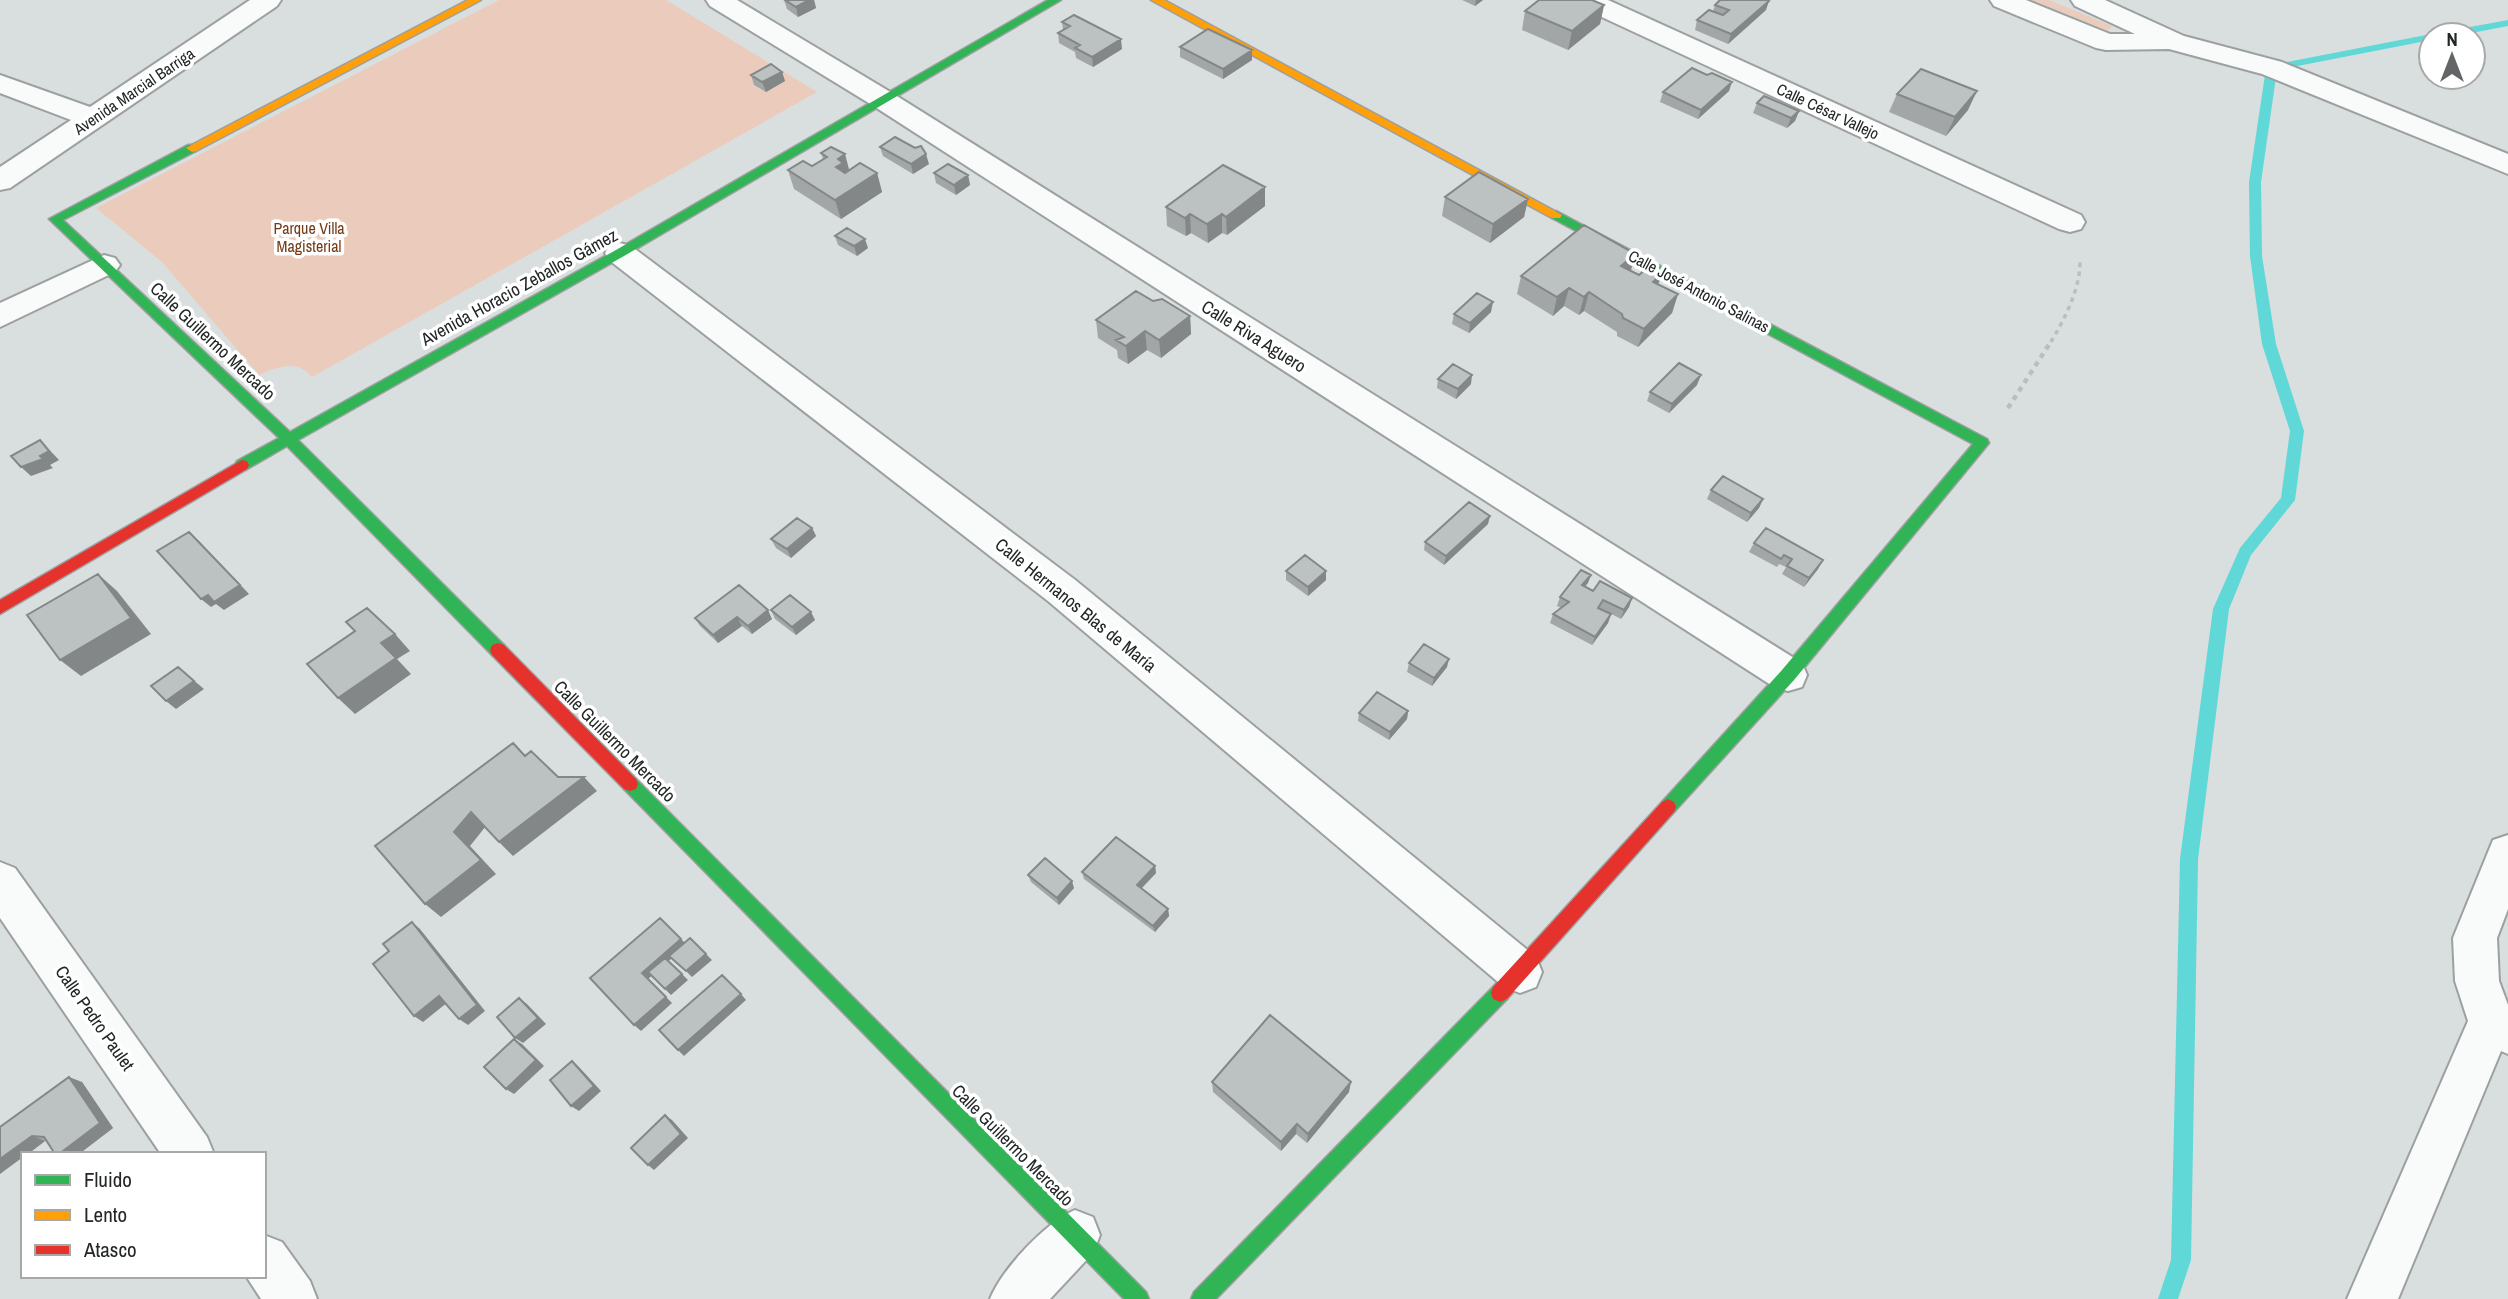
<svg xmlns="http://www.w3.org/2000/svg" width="2508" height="1299" font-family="'Archivo Narrow',sans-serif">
	<rect width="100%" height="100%" fill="#d9dede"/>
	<path fill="#ebccbc" d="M499 0H666L817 92 312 377C297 359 278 367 259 375L162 262 96 208Z
		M2032 0H2049L2112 26 2108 31Z"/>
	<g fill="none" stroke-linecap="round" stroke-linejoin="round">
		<path fill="#5fd8d7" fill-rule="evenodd" d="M2508 20V26L2461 35H2438L2443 32Z
			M2431 34 2435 35H2431V40L2277 70 2261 182 2262 256 2276 344 2304 431 2295 500 2251 555 2229 609 2198 859 2191 1260 2178 1299H2158L2171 1260 2180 859 2213 609 2240 548 2281 498 2290 431 2262 344 2250 256 2249 182 2266 68 2272 65Z"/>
		<defs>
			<path id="street" d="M250 0H281L277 6 10 188 0 190V167L71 120 0 93V75L90 107Z
				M706 0H737L892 93 1802 663 1807 675 1802 687 1788 691 1774 687 872 105 710 6Z
				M1574 0H1608L2081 215 2085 222 2081 229 2070 232 2059 229 1578 6Z
				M1990 0H2026L2110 34H2135L2075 6 2071 0H2105L2184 36 2282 62 2508 154V174L2262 74 2169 49 2106 50 2096 48 1994 6Z
				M620 243 631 246 1074 579 1536 957 1542 972 1536 987 1520 993 1504 987 1048 601 609 260 605 253 609 246Z
				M104 255 115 258 120 265 115 272 0 327V303Z
				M2508 835V909L2497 938 2499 981 2508 1005V1054L2501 1051 2398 1299H2347L2468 1021 2455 981 2453 938 2493 840Z
				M0 862 15 868 207 1137 214 1154H161L0 918Z
				M1075 1210 1093 1217 1100 1235 1093 1253 1050 1299H990C1002 1269 1045 1223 1075 1210Z
				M264 1235 282 1242 310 1281 317 1299H261L246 1276H264Z"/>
			<path id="fast" d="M1048 0H1061L624 256 298 440 504 645 506 650 504 655H492L287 446 247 469H237L235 465 237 461 279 438 49 219 188 145H196V151L63 220 290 432 616 250Z
				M1556 211 1987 439 1989 443 1794 680 1674 812 1668 815 1662 812 1660 807 1662 802 1782 670 1973 444 1552 218 1550 215Z
				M630 777 636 779 1146 1292 1149 1299H1124L624 789 622 784 624 779Z
				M1500 984 1507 987 1509 993 1507 999 1216 1299H1191L1194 1292 1493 987Z"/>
			<path id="slow" d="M468 0H481L196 151 192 152 186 148Z
				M1151 0H1164L1562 215 1560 218H1552Z"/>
			<path id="jam" d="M242 460 247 461 249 465 247 469 0 614V600Z
				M498 643 504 645 636 779 638 784 636 789 630 791 624 789 492 655 490 650 492 645Z
				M1668 799 1674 802 1676 807 1674 812 1507 999 1500 1002 1493 999 1491 993 1493 987 1662 802Z"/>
		</defs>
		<use href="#street" stroke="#9ca0a0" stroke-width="4"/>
		<use href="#fast" stroke="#9ca0a0" stroke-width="3"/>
		<use href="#slow" stroke="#9ca0a0" stroke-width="3"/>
		<use href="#jam" stroke="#9ca0a0" stroke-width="3"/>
		<path stroke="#bcbebe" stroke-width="3.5" stroke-dasharray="4.5 4.5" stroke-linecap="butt" d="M2051 342C2066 316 2081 288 2080 258"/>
		<path stroke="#bcbebe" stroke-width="4.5" stroke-dasharray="5 5" stroke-linecap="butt" d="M2008 408 2052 340"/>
		<use href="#street" fill="#f9fafa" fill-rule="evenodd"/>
		<use href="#fast" fill="#30b455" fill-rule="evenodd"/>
		<use href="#slow" fill="#ff9f0a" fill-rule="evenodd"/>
		<use href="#jam" fill="#e5322d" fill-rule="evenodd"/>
	</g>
	<path fill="#a2a6a6" d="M784 0H814L816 8 798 17 787 9Z
		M1462 0H1483L1475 6Z
		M1604 5 1600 24 1568 50 1522 30 1525 11Z
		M1715 5 1766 10 1728 44 1695 30 1697 20 1713 11Z
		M1062 22 1122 49 1093 67 1076 58 1075 52 1059 43 1058 33 1063 30Z
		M1180 47 1252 60 1223 79 1180 57Z
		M782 72 785 81 766 92 754 85 751 75Z
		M1729 91 1698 119 1660 102 1663 92Z
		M1897 94 1968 110 1946 136 1889 112Z
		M1757 103 1799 111 1795 121 1787 128 1753 113Z
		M880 147 929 164 913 174 883 156Z
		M821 153 849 170 877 173 882 192 841 219 794 189 788 170 812 166 823 159Z
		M934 173 968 175 970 185 956 195 936 183Z
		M1265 187V206L1227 235 1222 233 1208 243 1191 233 1186 236 1167 226 1166 207Z
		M1445 197 1528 199 1524 217 1490 243 1442 216Z
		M835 236 868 248 857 256 838 245Z
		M1635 254 1631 271 1678 294 1672 313 1638 347 1617 336V332L1584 311 1579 315 1564 306 1553 316 1517 294 1521 276Z
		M1153 301 1190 316 1191 334 1161 358 1147 350 1128 364 1118 358 1117 350 1098 338 1096 320Z
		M1491 312 1469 333 1452 324 1454 314Z
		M1438 379 1471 384 1456 399 1437 388Z
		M1697 385 1669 413 1647 401 1650 392Z
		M1711 490 1763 499 1759 508 1747 522 1707 499Z
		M1488 524 1444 565 1424 550 1425 542Z
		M812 528 816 536 791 558 776 548 771 539Z
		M1754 543 1823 560 1818 569 1804 587 1782 574 1786 567 1779 564 1777 567 1749 552Z
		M1286 571H1326V580L1308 596 1286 580Z
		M1588 583 1585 586 1593 591 1632 598 1629 607 1621 619 1600 608 1611 614 1608 623 1592 645 1550 623 1553 614 1561 608 1557 606 1560 597Z
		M739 585 772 619 752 634 742 626 718 643 700 626 695 618Z
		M771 610 815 620 796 635 775 619Z
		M1409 663 1447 667 1432 686 1407 672Z
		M1408 711 1407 719 1389 740 1358 721 1359 713Z
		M1155 866 1156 873 1141 889 1168 909 1169 916 1155 932 1084 879 1082 872Z
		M1028 875 1074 888 1059 905 1031 882Z
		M82 1082 113 1128 79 1154H55L47 1141H45L28 1154H23L0 1174Z
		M1212 1082 1349 1092 1307 1143 1296 1134 1281 1151 1213 1092Z"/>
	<path fill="#848787" d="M809 0H814L816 8 798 17 796 7Z
		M1476 0H1483L1475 6Z
		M1769 1 1766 10 1728 44 1731 34Z
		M1604 5 1600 24 1568 50 1572 31Z
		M1121 39 1122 49 1093 67 1092 57Z
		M1252 50V60L1223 79V69Z
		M782 72 785 81 766 92 762 82Z
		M1732 82 1729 91 1698 119 1701 110Z
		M1977 91 1968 110 1946 136 1955 117Z
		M1799 111 1795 121 1787 128 1791 118Z
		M845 154 850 173 847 176 836 167 838 159Z
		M926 154 929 164 913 174 911 164Z
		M877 173 882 192 841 219 835 200Z
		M968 175 970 185 956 195 954 185Z
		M1265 187V206L1227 235 1226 217Z
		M1528 199 1524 217 1490 243 1493 224Z
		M1190 214 1191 233 1186 236 1185 218Z
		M1222 214V233L1208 243 1207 224Z
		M865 239 868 248 857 256 854 246Z
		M1635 254 1630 273 1621 266Z
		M1662 273 1656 291 1653 282Z
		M1569 288 1564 306 1553 316 1557 297Z
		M1589 292 1584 311 1579 315 1584 297Z
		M1678 294 1672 313 1638 347 1644 329Z
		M1493 302 1491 312 1469 333 1470 323Z
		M1190 316 1191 334 1161 358 1159 340Z
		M1145 331 1147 350 1128 364 1126 346Z
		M1472 375 1471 384 1456 399 1458 389Z
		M1701 375 1697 385 1669 413 1672 404Z
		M40 440 59 460 50 465 53 468 31 476 21 467 40 456Z
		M1763 499 1759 508 1747 522 1751 513Z
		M1490 516 1488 524 1444 565 1446 556Z
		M812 528 816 536 791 558 787 549Z
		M198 540 249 594 224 610 216 604 211 607 201 599 208 595Z
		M1823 560 1818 569 1804 587 1809 578Z
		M1326 571V580L1308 596V587Z
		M98 574 117 591 151 634 81 676 60 660Z
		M1591 575 1588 583 1579 593 1582 585Z
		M1632 598 1629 607 1621 619 1624 610Z
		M768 610 772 619 752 634 748 626Z
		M811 612 815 620 796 635 792 627Z
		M1611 614 1608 623 1592 645 1595 637Z
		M737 617 742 626 718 643 713 635Z
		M395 634 410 651 397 659 411 674 355 714 338 698 381 643Z
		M1449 659 1447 667 1432 686 1434 678Z
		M178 667 204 689 176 709 166 701Z
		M1408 711 1407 719 1389 740 1390 732Z
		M584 777 597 791 513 856 499 842Z
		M471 812 486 826 470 846 496 874 441 917 425 904 454 832Z
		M1155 866 1156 873 1138 892 1137 885Z
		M1072 881 1074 888 1059 905 1057 898Z
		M1168 909 1169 916 1155 932 1153 926Z
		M412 922 420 929 485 1011 468 1025 459 1019Z
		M681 939 687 945 648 979 672 1003 641 1031 634 1025 642 973Z
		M706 954 712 960 692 977 686 971Z
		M682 974 688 980 671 995 665 989Z
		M741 994 746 1000 684 1056 678 1050Z
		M439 996 448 1002 423 1022 414 1016Z
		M519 998 527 1004 546 1024 523 1043 515 1038Z
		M514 1039 522 1044 544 1066 514 1094 506 1089Z
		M572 1061 579 1067 601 1091 579 1111 571 1106Z
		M69 1077 82 1082 113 1128 79 1154H59Z
		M1351 1082 1349 1092 1307 1143 1308 1134Z
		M665 1115 672 1120 688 1138 654 1170 648 1165Z
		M1297 1124 1296 1134 1281 1151V1142Z
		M32 1136 45 1141 28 1154H23V1157L0 1174V1159Z"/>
	<path fill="#bcc1c1" stroke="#848787" stroke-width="2" d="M785 0H809L796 7Z
		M1539 0H1592L1604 5 1572 31 1525 11Z
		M1720 0H1767L1769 1 1731 34 1697 20 1709 10 1723 15 1729 10 1715 5Z
		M1074 15 1121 39 1092 57 1075 48 1080 45 1058 33 1070 26 1062 22Z
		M1208 29 1252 50 1223 69 1180 47Z
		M771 64 782 72 762 82 751 75Z
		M1692 68 1707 75 1712 73 1732 82 1701 110 1663 92Z
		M1921 69 1977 91 1955 117 1897 94Z
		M1764 96 1799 111 1791 118 1757 103Z
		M895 137 915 148 921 146 926 154 911 164 880 147Z
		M831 147 845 154 838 159 843 163 836 167 845 173 860 163 877 173 835 200 788 170 803 161 812 166 827 157 821 153Z
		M948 164 968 175 954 185 934 173Z
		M1223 165 1265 187 1226 217 1222 214 1207 224 1190 214 1185 218 1166 207Z
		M1479 172 1528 199 1493 224 1445 197Z
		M1584 225 1635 254 1621 266 1639 275 1649 266 1662 273 1653 282 1678 294 1644 329 1623 318 1622 314 1589 292 1584 297 1569 288 1557 297 1521 276Z
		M847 228 865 239 854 246 835 236Z
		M1136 291 1153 301 1162 299 1190 316 1159 340 1145 331 1126 346 1116 340 1124 337 1096 320Z
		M1477 293 1493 302 1470 323 1454 314Z
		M1679 363 1701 375 1672 404 1650 392Z
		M1453 364 1472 375 1458 389 1438 379Z
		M40 440 49 451 40 456 43 459 21 467 11 456Z
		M1723 476 1763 499 1751 513 1711 490Z
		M1469 502 1490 516 1446 556 1425 542Z
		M797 518 812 528 787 549 771 539Z
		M1766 528 1823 560 1809 578 1787 566 1792 559 1784 555 1781 559 1754 543Z
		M189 532 240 585 214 602 208 595 201 599 157 551Z
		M1305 555 1326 571 1308 587 1286 571Z
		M1581 570 1591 575 1582 585 1593 591 1600 581 1632 598 1624 610 1603 600 1598 608 1611 614 1595 637 1553 614 1569 602 1560 597Z
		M98 574 131 618 60 660 27 615Z
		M739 585 768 610 748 626 737 617 713 635 695 618Z
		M790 595 811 612 792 627 771 610Z
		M367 608 395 634 381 643 396 658 338 698 307 664 355 631 346 622Z
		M1424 644 1449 659 1434 678 1409 663Z
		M178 667 194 681 166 701 151 686Z
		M1377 692 1408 711 1390 732 1359 713Z
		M513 743 525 756 531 751 558 777H584L499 842 471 812 454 832 481 860 425 904 375 846Z
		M1116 837 1155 866 1137 885 1168 909 1153 926 1082 872Z
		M1045 858 1072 881 1057 898 1028 875Z
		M660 918 681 939 642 973 666 997 634 1025 590 978Z
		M412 922 477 1005 459 1019 439 996 414 1016 373 964 389 951 383 944Z
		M690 938 706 954 686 971 669 956Z
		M665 958 682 974 665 989 648 972Z
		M722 975 741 994 678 1050 659 1030Z
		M519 998 538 1018 515 1038 497 1017Z
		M1270 1015 1351 1082 1308 1134 1297 1124 1281 1142 1212 1082Z
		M514 1039 536 1060 506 1089 484 1067Z
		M572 1061 594 1086 571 1106 550 1080Z
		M69 1077 100 1123 59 1154H55L44 1137 32 1136 0 1159V1127Z
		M665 1115 681 1134 648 1165 631 1148Z"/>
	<g text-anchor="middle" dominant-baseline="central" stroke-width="7" stroke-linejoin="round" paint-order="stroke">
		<g font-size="16" fill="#222626" stroke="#fff">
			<text transform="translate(134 91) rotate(-34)">Avenida Marcial Barriga</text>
			<text transform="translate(1828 111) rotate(25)">Calle César Vallejo</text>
			<text transform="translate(1699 291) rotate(28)">Calle José Antonio Salinas</text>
		</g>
		<g font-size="16" fill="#743915" stroke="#fff">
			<text x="309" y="228">Parque Villa<tspan x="309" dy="18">Magisterial</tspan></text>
		</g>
		<g font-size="18" fill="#222626" stroke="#fff">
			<text transform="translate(519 287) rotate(-29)">Avenida Horacio Zeballos Gámez</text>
			<text transform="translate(1254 336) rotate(32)">Calle Riva Aguero</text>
			<text transform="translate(213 341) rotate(43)">Calle Guillermo Mercado</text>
			<text transform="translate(1076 605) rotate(39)">Calle Hermanos Blas de María</text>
			<text transform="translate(615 741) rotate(45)">Calle Guillermo Mercado</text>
			<text transform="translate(95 1018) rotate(55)">Calle Pedro Paulet</text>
			<text transform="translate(1013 1145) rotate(45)">Calle Guillermo Mercado</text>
		</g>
	</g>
	<rect x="21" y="1152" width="245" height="126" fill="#ffffff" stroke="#a7a8a8" stroke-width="2"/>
	<rect x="35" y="1175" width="35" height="10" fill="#30b455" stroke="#a7a8a8" stroke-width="2"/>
	<text x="84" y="1187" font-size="21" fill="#222626">Fluido</text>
	<rect x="35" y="1210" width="35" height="10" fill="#ff9f0a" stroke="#a7a8a8" stroke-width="2"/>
	<text x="84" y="1222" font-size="21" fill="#222626">Lento</text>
	<rect x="35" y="1245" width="35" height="10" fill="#e5322d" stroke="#a7a8a8" stroke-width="2"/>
	<text x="84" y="1257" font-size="21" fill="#222626">Atasco</text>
	<g transform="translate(2452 56)"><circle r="33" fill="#ffffff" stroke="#a7a8a8" stroke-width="2"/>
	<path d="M0-5L12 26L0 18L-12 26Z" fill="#626666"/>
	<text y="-10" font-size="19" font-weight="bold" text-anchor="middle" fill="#222626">N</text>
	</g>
</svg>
